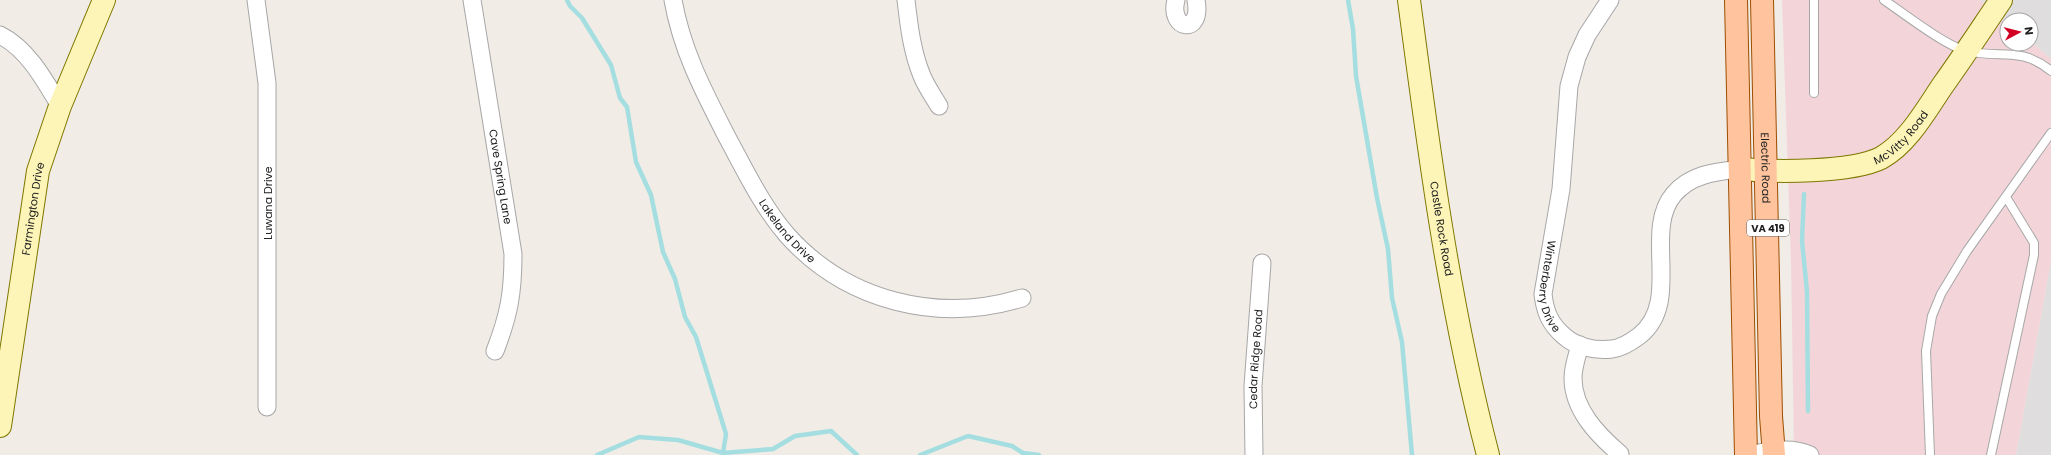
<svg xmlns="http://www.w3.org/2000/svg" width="2051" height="455" font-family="Poppins,sans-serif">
	<rect width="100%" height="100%" fill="#f1ece6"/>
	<path fill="#dfddde" d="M1980 0H2051V59L2031 42V20H2007V22Z
		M2051 260V455H2016Z"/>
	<path fill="#f3d5d9" d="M1782 0H1980L2007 22V44H2031V42L2051 59V260L2016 455H1794L1791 262Z"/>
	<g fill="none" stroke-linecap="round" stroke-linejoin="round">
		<path stroke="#a4dee1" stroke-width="4.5" d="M567 0 570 6 582 18 611 65 620 98 627 107 636 162 651 195 663 252 675 279 685 317 696 337 726 434 723 453
			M1348 0 1353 29 1356 76 1377 198 1388 249 1392 298 1402 342 1412 455
			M1804 194 1802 241 1807 292 1808 411
			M597 455 639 437 678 440 723 453 773 449 795 436 831 431 857 455
			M920 455 968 436 1012 446 1023 453 1039 455"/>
		<defs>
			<path id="lane" d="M1814 0V93
				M1884 0C1903 13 1947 47 1967 51 2001 59 2021 46 2051 71
				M1930 455 1926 351 1932 316 1941 294 1967 251 2051 133
				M1991 455 2034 255V243L2006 197"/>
			<g id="street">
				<path d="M256 0 267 83V407"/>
				<path id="s1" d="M472 0 513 254C513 293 509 315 495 351"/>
				<path id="s2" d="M673 0C682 51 704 92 727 137 745 170 762 206 787 235 846 301 937 324 1022 298"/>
				<path d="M906 0C909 26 912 52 922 76 926 86 933 96 939 106"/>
				<path d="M1176 0C1168 30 1203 36 1196 0"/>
				<path id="s3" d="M1610 0 1587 35 1577 57 1569 86 1561 189 1543 294C1545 312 1550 324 1564 336 1576 347 1595 351 1612 349 1621 348 1631 342 1639 336 1683 302 1642 231 1674 194 1691 174 1715 172 1740 169"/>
				<path d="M0 35C28 49 45 81 60 106"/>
				<path d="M1580 345C1577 356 1573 367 1573 378 1573 410 1598 435 1620 454"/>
				<path id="s4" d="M1254 455 1253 386 1262 263"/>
				<path d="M1749 455C1770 451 1790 446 1810 455"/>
			</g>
			<g id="secondary">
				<path id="s5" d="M1409 0C1429 153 1449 305 1488 455"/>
				<path id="s6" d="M1740 169C1773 172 1851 173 1881 158 1908 143 1926 110 1943 85 1963 57 1982 28 2001 0"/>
				<path id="s7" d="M0 426 38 171 60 106 104 0"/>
			</g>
			<g id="primary">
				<path d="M1736 0 1746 455"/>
				<path id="s8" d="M1762 0 1771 416 1774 455"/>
			</g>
		</defs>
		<use href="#lane" stroke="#a7a7a7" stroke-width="10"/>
		<use href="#street" stroke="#a7a7a7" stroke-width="19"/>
		<use href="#secondary" stroke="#7f7700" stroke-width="24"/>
		<use href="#primary" stroke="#9d4e00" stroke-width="24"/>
		<use href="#lane" stroke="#fff" stroke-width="8"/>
		<use href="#street" stroke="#fff" stroke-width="17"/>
		<use href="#secondary" stroke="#fdf5b8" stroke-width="22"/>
		<use href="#primary" stroke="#ffc49e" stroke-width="22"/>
	</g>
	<g text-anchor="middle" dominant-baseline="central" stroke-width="3.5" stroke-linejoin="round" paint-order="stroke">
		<rect fill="#fff" stroke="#636363" stroke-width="1" x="1747" y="220" width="42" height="16" rx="3"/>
		<g font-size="10" font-weight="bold" fill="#202020">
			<text x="1768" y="228">VA 419</text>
		</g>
		<g font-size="11" fill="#202020" stroke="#fff">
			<text stroke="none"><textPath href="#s6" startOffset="171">McVitty Road</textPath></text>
			<text stroke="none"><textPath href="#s8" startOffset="168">Electric Road</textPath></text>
			<text stroke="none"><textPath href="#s1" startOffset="179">Cave Spring Lane</textPath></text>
			<text transform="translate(268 203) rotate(-90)">Luwana Drive</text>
			<text stroke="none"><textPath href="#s7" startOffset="220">Farmington Drive</textPath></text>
			<text stroke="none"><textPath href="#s2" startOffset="260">Lakeland Drive</textPath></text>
			<text stroke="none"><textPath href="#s5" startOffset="231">Castle Rock Road</textPath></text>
			<text stroke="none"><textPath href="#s3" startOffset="299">Winterberry Drive</textPath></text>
			<text stroke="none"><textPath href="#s4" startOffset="96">Cedar Ridge Road</textPath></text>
		</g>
	</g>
	<g transform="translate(2019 32) rotate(83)"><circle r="19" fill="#ffffff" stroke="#a6a6a6"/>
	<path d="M0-3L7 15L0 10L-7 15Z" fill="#d10024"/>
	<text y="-6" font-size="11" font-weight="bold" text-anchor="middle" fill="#202020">N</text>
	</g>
</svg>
